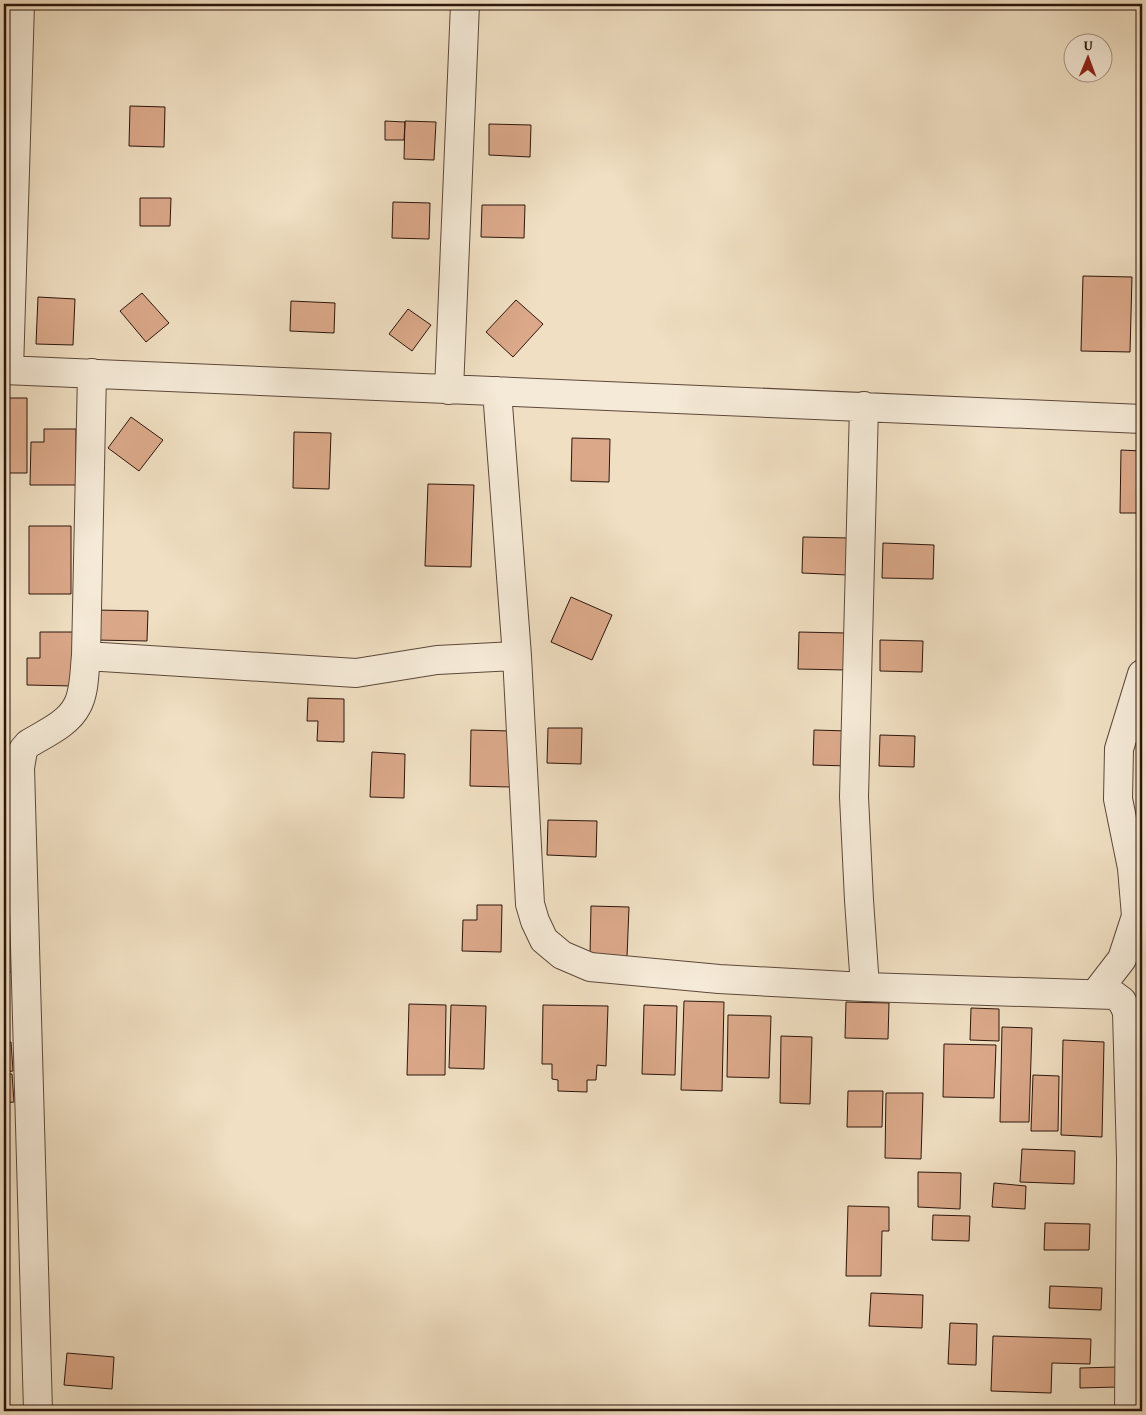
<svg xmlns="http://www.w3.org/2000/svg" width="1146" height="1415" font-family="'Gentium Book Plus',serif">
	<rect width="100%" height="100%" fill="#f0dfc2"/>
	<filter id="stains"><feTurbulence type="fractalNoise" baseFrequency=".004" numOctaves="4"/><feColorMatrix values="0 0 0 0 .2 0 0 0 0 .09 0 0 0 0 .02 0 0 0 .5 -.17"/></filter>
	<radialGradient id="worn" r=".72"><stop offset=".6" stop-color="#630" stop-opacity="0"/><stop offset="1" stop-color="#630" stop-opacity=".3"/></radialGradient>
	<path fill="#dba98a" stroke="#2c150c" d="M130 106 165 107 164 147 129 146Z
		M385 121 405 122 404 140H385Z
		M405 121 436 122 434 160 404 159Z
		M489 124 531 125 530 157 489 155Z
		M140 198H171L170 226H140Z
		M393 202 430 203 429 239 392 238Z
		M482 205H525L524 238 481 237Z
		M1083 276 1132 277 1130 352 1081 351Z
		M142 293 169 323 146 342 120 311Z
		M38 297 75 299 73 345 36 344Z
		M516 300 543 324 513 357 486 332Z
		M291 301 335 303 334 333 290 331Z
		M408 309 431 325 412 351 389 334Z
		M4 398H27V473H4Z
		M131 417 163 440 139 471 108 448Z
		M44 429H76V485H30L31 442H44Z
		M294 432 331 433 329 489 293 488Z
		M572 438 610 439 609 482 571 481Z
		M1121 450 1142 451V513H1120Z
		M428 484 474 485 471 567 425 566Z
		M29 526H71V594H29Z
		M803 537 849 538 848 575 802 573Z
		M883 543 934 545 933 579 882 578Z
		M571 597 612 615 592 660 551 642Z
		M95 610 148 611 147 641 95 640Z
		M40 632H74V686L27 685V658H40Z
		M799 632 846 633V670L798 669Z
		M880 640 923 641 922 672 880 671Z
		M308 698 344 699V742L317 741 318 721H307Z
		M548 728H582L581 764 547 763Z
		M471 730 511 731 510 787 470 786Z
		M814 730 849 731 848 766 813 765Z
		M880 735 915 736 914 767 879 766Z
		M372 752 405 754 404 798 370 797Z
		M4 777H10L9 810H4Z
		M548 820 597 821 596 857 547 855Z
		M4 853H16V879H4Z
		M4 899H6V930H4Z
		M477 905H502L501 952 462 951 463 920H477Z
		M591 906 629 907 627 957 590 956Z
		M4 942H15V972H4Z
		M684 1001 724 1002 722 1091 681 1090Z
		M846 1002 889 1003 888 1039 845 1038Z
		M409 1004 446 1005 445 1075H407Z
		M451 1005 486 1006 484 1069 449 1068Z
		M543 1005 608 1006 606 1066 597 1065 596 1080H587V1092L558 1091V1080L552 1079V1064H542Z
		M644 1005 677 1006 675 1075 642 1074Z
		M971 1008 999 1009V1041L970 1040Z
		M728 1015 771 1016 769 1078 727 1077Z
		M1002 1027 1032 1028 1029 1122H1000Z
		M781 1036 812 1037 810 1104 780 1103Z
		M1063 1040 1104 1042 1102 1137 1061 1135Z
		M11 1042 13 1071 4 1072V1043Z
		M944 1044 996 1045 994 1098 943 1097Z
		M4 1074H12L14 1102 4 1103Z
		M1033 1075 1059 1076 1058 1131H1031Z
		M848 1091H883L882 1127H847Z
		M886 1093H923L921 1159 885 1158Z
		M1022 1149 1075 1151 1074 1184 1020 1182Z
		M918 1172 961 1173 960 1209 918 1207Z
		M994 1183 1026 1186 1025 1209 992 1207Z
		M848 1206 889 1207V1231H882L881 1276H846Z
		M933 1215 970 1216 969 1241 932 1240Z
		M1045 1223 1090 1224 1089 1250H1044Z
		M1050 1286 1102 1288 1101 1310 1049 1308Z
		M871 1293 923 1295 922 1328 869 1326Z
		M950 1323 977 1324 976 1365 948 1364Z
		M993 1336 1091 1339 1090 1364 1052 1363 1051 1393 991 1391Z
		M67 1353 114 1357 112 1389 64 1385Z
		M1117 1367V1387L1080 1388V1368Z
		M1041 1406 1067 1407V1411H1041Z"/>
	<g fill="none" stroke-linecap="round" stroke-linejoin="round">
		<defs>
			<path id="minor" d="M4 370 1142 419
				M9 370 20 4
				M449 390 465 4
				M497 391 517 656 530 904 535 921 544 940 562 955 590 967 719 979 865 987 1114 995 1122 1001 1127 1012 1131 1157 1129 1411
				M864 406 854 797 859 900 865 987
				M86 656 356 673 437 660 517 656
				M1095 994 1122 959 1136 916 1132 868 1118 799 1119 749 1142 674
				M38 1411 20 768 23 750 28 744C44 734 68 724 77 706 85 692 84 672 86 656L92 373"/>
		</defs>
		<use href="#minor" stroke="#5d483a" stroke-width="30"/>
		<use href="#minor" stroke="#f5ead7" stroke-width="28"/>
	</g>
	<rect width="1146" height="1415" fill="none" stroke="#f0dfc2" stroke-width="20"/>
	<rect x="5" y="5" width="1136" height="1405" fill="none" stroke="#2c150c" stroke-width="2.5"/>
	<rect x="10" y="10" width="1126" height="1395" fill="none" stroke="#2c150c"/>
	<g transform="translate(1088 58) rotate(1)"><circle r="24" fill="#f5ead7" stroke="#a59586"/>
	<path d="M0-4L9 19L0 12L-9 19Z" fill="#8f2418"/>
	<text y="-8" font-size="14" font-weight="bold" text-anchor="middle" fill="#2c150c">U</text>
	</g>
	<rect width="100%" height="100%" filter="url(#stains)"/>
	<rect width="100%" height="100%" fill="url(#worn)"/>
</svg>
